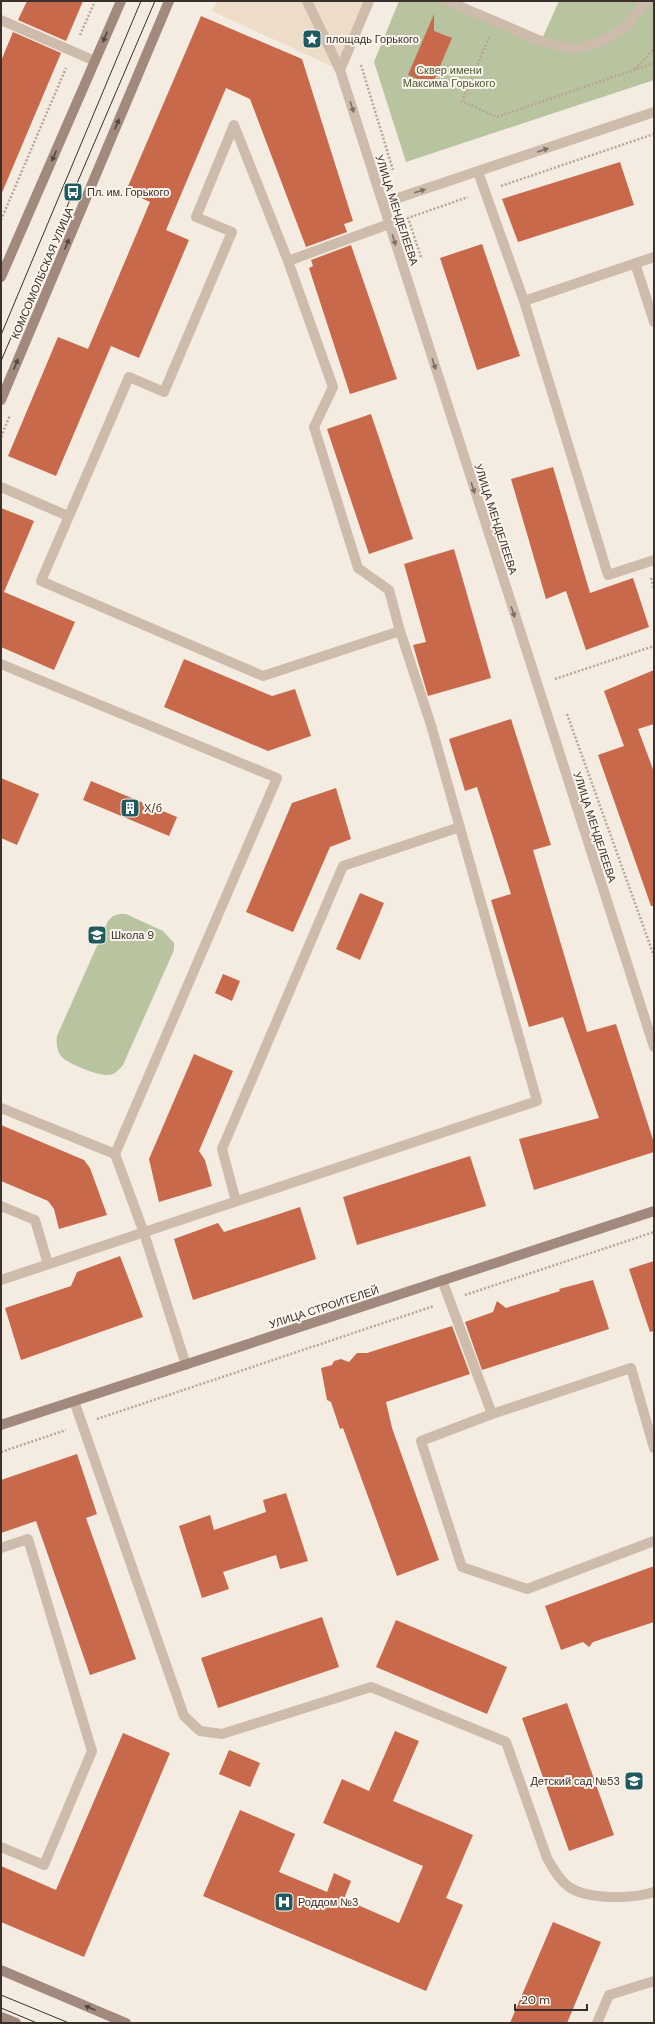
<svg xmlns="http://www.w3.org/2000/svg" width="655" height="2024" font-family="'DM Sans',sans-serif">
	<rect width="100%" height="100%" fill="#f4ebe1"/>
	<path fill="#b8c4a0" d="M399 1H447L541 41 559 1H654V80L406 162 374 62Z
		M120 914H126L163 931 174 943V950L123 1065C119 1070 114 1075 108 1075 99 1076 72 1065 64 1059 57 1053 56 1045 57 1036L108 921 113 916Z"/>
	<path fill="#ecdcc8" d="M217 1H369L340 70 212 11Z"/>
	<path fill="#c8694b" d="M27 1H83L66 41 18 20Z
		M434 14V31L452 38 432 85 408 75Z
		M201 16 302 59 353 221 344 224 347 232 306 247 250 99 226 88 166 230 189 240 139 358 111 346 56 476 8 456 58 337 88 349 150 202 126 191Z
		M13 32 61 53 1 195V61Z
		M620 162 634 205 518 242 502 199Z
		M482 244 520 356 477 370 440 258Z
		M351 245 397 379 350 394 309 268 313 266 311 260Z
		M371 414 413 539 369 554 327 429Z
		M553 467 590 593 633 578 649 627 586 650 566 591 546 599 511 479Z
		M1 508 34 521 4 592 75 622 54 670 1 647Z
		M454 549 491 678 428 696 413 645 426 642 404 564Z
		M184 659 272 696 295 689 311 736 268 751 164 707Z
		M654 670V724L638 729 654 772V906H651L598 755 624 746 604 691Z
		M511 719 551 845 533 850 587 1032 616 1024 654 1143V1152L534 1190 519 1139 599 1118 563 1017 529 1027 491 900 511 894 477 787 465 791 449 739Z
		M1 778 39 794 17 845 1 838Z
		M91 781 177 817 169 836 83 800Z
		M336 788 351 839 330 847 293 932 246 912 292 803Z
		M360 893 384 903 360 960 336 949Z
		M223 974 240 981 232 1001 215 993Z
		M194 1054 233 1071 199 1151 205 1160 212 1186 159 1202 149 1159Z
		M1 1125 84 1160 90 1168 107 1215 59 1229 54 1209 48 1201 1 1181Z
		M470 1156 486 1206 357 1245 343 1197Z
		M300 1207 316 1259 193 1300 174 1239 218 1223 224 1232Z
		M120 1256 143 1317 21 1360 5 1308 71 1286 77 1272Z
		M654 1261V1331L650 1332 629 1269Z
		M593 1280 609 1329 482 1370 465 1322 493 1312 497 1301 506 1308 560 1291 559 1289Z
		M452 1326 470 1374 386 1402 392 1428 439 1560 397 1576 343 1428 340 1429 331 1402 327 1400 321 1368 332 1365 334 1361 341 1359 349 1362 357 1353H367Z
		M77 1454 97 1514 86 1518 136 1659 90 1675 36 1521 1 1533V1480Z
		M286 1493 308 1561 280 1569 276 1555 223 1572 229 1589 202 1598 179 1526 210 1515 214 1530 266 1512 263 1500Z
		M654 1566V1622L593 1642 589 1647 583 1642 561 1650 545 1606Z
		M322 1617 339 1667 218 1708 201 1658Z
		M396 1620 507 1667 487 1714 376 1667Z
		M567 1703 614 1835 569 1851 522 1718Z
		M395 1731 419 1741 393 1801 473 1835 446 1898 463 1905 426 1991 203 1896 240 1810 295 1834 279 1872 327 1892 334 1873 351 1881 344 1899 399 1923 423 1866 323 1823 342 1779 369 1791Z
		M123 1733 170 1753 84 1957 1 1922V1866L56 1890Z
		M229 1750 260 1763 250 1787 219 1774Z
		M553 1922 601 1942 567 2023H510Z"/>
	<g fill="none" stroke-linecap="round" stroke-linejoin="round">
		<path stroke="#b9a596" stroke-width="2.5" stroke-dasharray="2 2" stroke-linecap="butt" d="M80 35 95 1
			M489 37 462 101 497 117 654 63
			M361 65 393 170
			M635 69 654 49
			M501 186 654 134
			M1 220 66 68
			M421 257 408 218 468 197
			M1 437 10 415
			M651 578 654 588
			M555 679 654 646
			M567 714 654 956
			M465 1295 654 1232
			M97 1419 434 1306
			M1 1452 66 1430"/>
		<path stroke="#cdbbac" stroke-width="10" d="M447 1 541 41 571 49 598 43 626 27 646 1
			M1 20 95 61
			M478 172 524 301 608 575 654 560
			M288 261 389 224
			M635 263 654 322
			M524 301 654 257
			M1 487 68 516
			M1 664 277 778 115 1154 1 1108
			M115 1154 144 1233 186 1365
			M236 1201 222 1149 343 866 460 827
			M1 1206 35 1220 48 1264
			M1 1280 537 1101 431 725 400 631 389 590 358 568 314 427 333 387 288 261 234 125 196 217 232 232 164 392 129 377 41 581 263 676 400 631
			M442 1280 492 1414 421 1441 462 1567 527 1589 654 1541
			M74 1401 184 1716 200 1731 222 1734 371 1687 506 1742 547 1858C553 1868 559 1880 569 1887 589 1900 632 1899 654 1892
			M492 1414 631 1368 654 1448
			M1 1548 28 1539 92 1751 44 1865 1 1847
			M597 2023 609 1995 654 1981"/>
		<path stroke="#cdbbac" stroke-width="10" d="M307 1 340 70 654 1047
			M340 70 369 1
			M383 203 654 112"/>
		<path stroke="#a18a7d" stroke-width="10" d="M1 277 121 1
			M1 400 169 1
			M1 1425 654 1211
			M1 1970 126 2023
			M1 2017 16 2023"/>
		<path stroke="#3b302b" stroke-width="1" d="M1 335 141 1
			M1 361 155 1
			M1 1995 69 2023
			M1 2008 37 2023"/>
	</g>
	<defs><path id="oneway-solid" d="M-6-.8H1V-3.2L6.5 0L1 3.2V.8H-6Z"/></defs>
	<g fill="#544640">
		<use href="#oneway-solid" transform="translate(105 37) rotate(114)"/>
		<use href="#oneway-solid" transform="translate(117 124) rotate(-67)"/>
		<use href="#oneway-solid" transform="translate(54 156) rotate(113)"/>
		<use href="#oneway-solid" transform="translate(67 244) rotate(-67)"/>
		<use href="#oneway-solid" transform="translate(16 364) rotate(-67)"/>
		<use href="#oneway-solid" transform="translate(90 2008) rotate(-157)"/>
	</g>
	<g fill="#7d6f65">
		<use href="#oneway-solid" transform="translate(352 107) rotate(72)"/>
		<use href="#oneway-solid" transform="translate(543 150) rotate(-19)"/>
		<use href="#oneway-solid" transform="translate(420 191) rotate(-18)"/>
		<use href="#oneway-solid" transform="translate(394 240) rotate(72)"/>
		<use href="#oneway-solid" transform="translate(434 364) rotate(72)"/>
		<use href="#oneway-solid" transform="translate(473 488) rotate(72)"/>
		<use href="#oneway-solid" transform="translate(513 612) rotate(72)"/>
	</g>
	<defs>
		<symbol id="sight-square" viewBox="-11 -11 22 22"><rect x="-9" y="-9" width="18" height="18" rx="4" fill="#1f5a5e" stroke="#fbf5ee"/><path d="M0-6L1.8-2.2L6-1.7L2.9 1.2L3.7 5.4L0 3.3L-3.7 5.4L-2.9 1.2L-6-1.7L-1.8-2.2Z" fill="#fff"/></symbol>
		<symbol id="bus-square" viewBox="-11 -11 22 22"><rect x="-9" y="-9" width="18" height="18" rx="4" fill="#1f5a5e" stroke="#fbf5ee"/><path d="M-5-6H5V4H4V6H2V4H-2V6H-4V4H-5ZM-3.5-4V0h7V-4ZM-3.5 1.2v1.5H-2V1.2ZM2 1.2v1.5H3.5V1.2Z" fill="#fff"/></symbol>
		<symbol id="building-square" viewBox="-11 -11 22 22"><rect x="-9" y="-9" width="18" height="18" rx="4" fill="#1f5a5e" stroke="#fbf5ee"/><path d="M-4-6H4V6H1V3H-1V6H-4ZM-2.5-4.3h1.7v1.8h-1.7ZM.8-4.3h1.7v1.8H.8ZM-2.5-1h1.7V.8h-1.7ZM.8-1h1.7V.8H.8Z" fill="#fff"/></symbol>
		<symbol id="school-square" viewBox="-11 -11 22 22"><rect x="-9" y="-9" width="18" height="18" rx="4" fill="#1f5a5e" stroke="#fbf5ee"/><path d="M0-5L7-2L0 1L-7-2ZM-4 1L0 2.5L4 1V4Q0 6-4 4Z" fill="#fff"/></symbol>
		<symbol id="hospital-square" viewBox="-11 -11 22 22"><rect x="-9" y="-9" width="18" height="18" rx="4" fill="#1f5a5e" stroke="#fbf5ee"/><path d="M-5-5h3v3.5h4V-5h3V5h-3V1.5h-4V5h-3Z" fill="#fff"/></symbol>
	</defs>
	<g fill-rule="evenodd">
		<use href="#sight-square" x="301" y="28" width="22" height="22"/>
		<use href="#bus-square" x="62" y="181" width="22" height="22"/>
		<use href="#building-square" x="119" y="797" width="22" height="22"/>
		<use href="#school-square" x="86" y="924" width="22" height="22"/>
		<use href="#school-square" x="623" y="1770" width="22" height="22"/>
		<use href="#hospital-square" x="273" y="1891" width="22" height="22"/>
	</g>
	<g text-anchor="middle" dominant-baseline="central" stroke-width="4" stroke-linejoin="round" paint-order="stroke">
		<g font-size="11" fill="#3b302b" stroke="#fbf5ee" text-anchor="start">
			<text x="326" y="39">площадь Горького</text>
			<text x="87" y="192">Пл. им. Горького</text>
			<text x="144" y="808">Х/б</text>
			<text x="111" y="935">Школа 9</text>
			<text x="620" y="1781" text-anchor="end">Детский сад №53</text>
			<text x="298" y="1902">Роддом №3</text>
		</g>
		<g font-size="11" fill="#4a5a2e" stroke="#fbf5ee">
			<text x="449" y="70">Сквер имени<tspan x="449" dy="13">Максима Горького</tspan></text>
		</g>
		<g font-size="11" fill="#3b302b" stroke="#fbf5ee">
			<text transform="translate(397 210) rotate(72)">УЛИЦА МЕНДЕЛЕЕВА</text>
			<text transform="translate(42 273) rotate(-67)">КОМСОМОЛЬСКАЯ УЛИЦА</text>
			<text transform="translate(496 519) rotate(72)">УЛИЦА МЕНДЕЛЕЕВА</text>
			<text transform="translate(595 827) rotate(72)">УЛИЦА МЕНДЕЛЕЕВА</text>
			<text transform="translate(324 1307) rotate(-18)">УЛИЦА СТРОИТЕЛЕЙ</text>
		</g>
	</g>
	<rect width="655" height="2024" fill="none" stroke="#3b302b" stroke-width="4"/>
	<path d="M515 2004v6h72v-6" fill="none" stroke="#3b302b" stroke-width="2"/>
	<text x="521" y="2004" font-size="12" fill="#3b302b" stroke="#fbf5ee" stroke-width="3" paint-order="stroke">20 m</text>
</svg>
